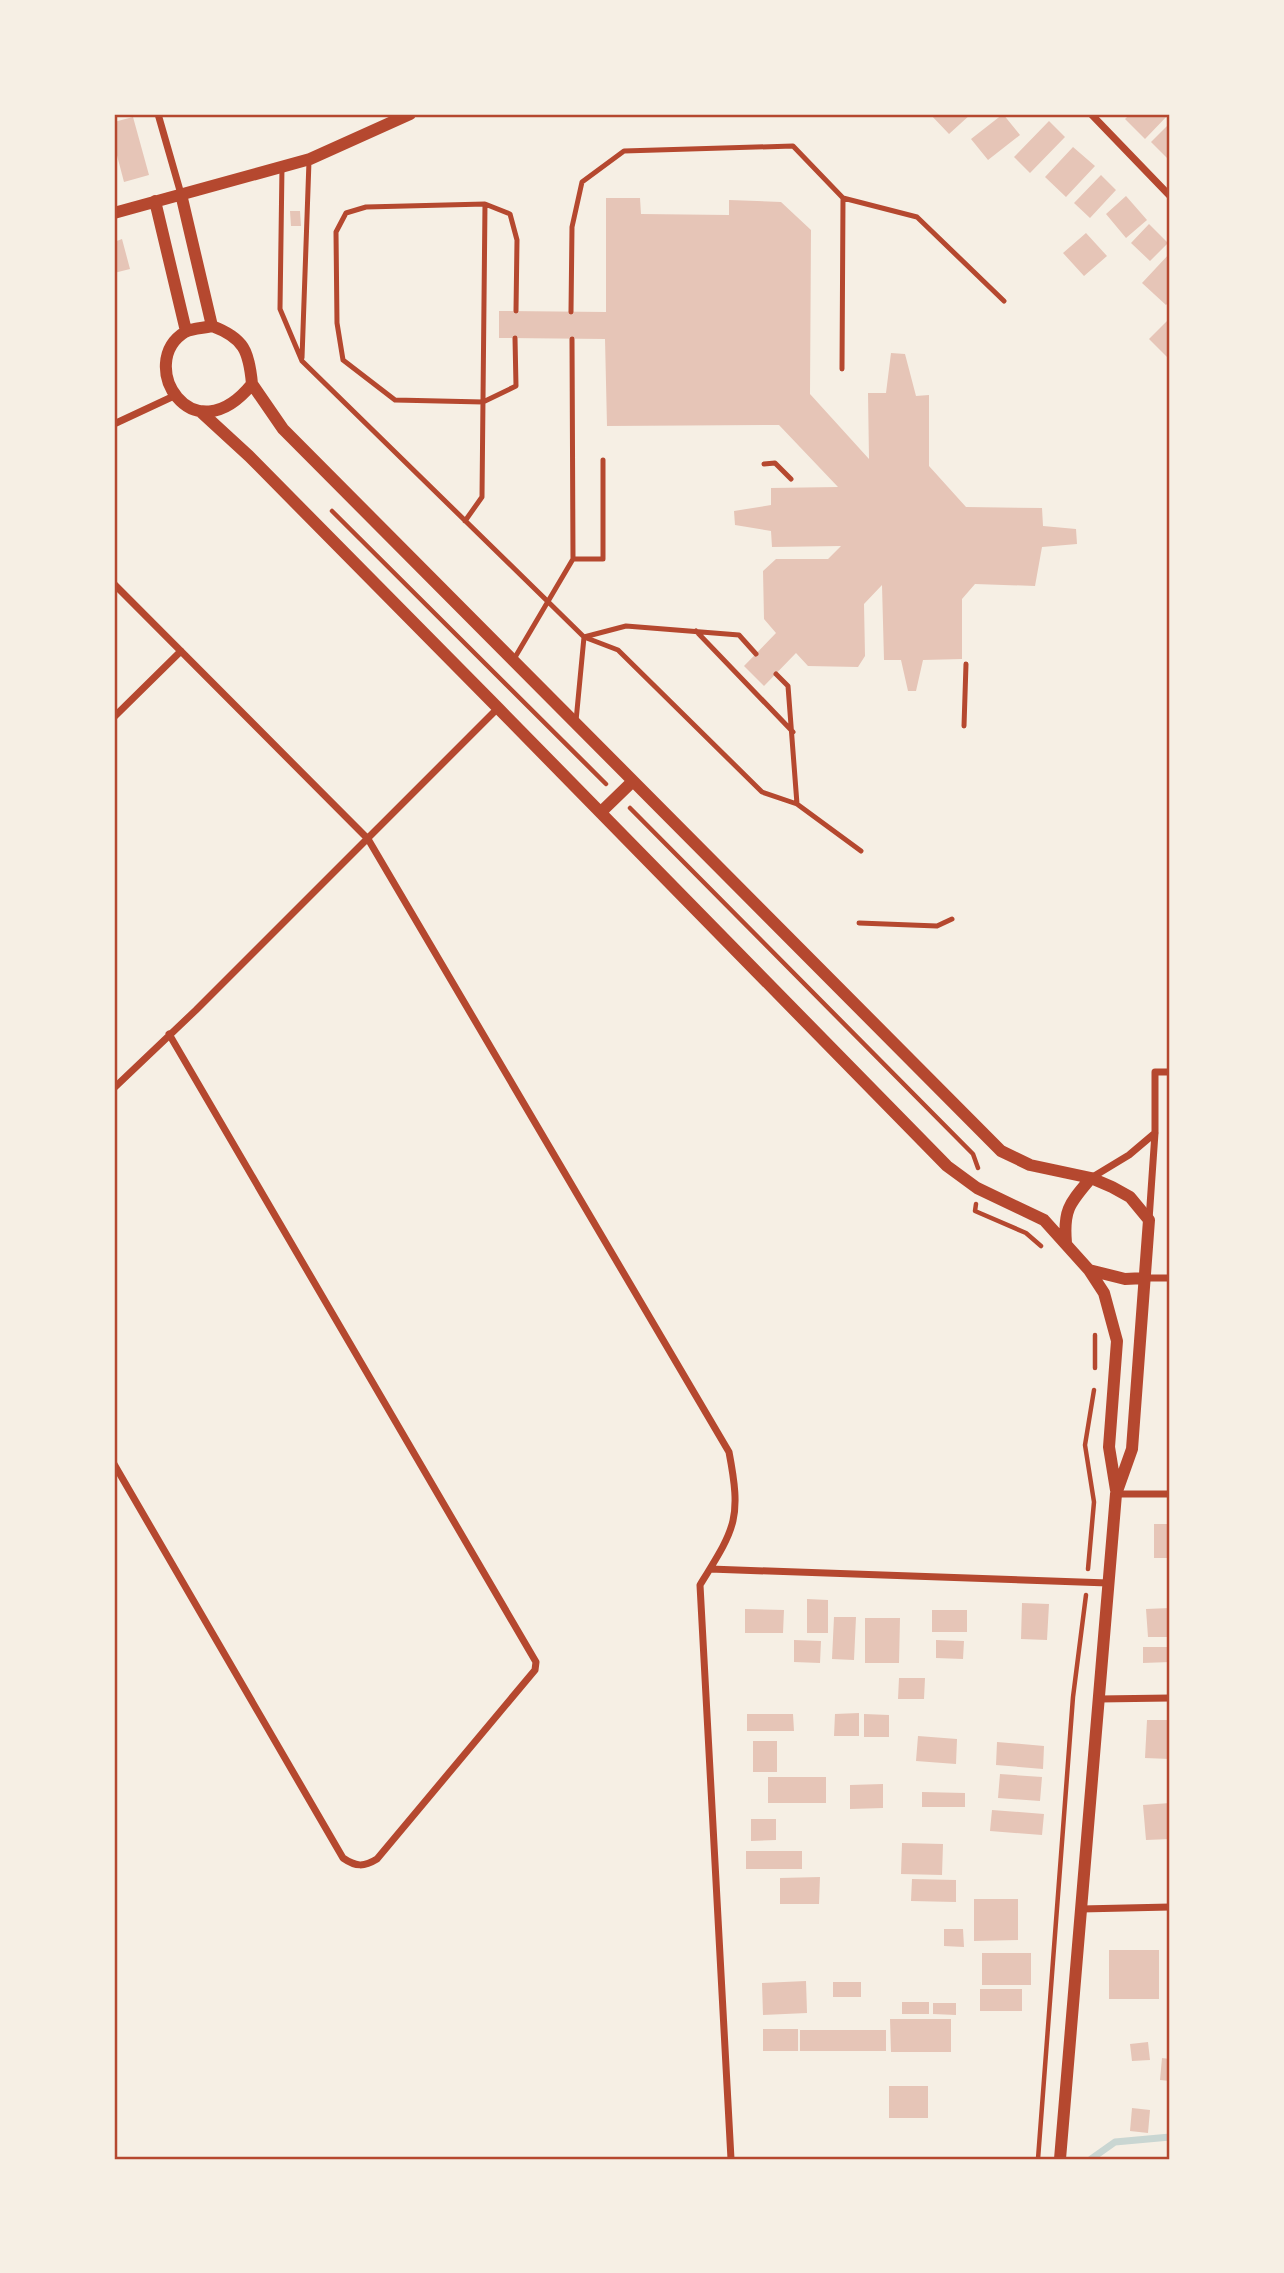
<svg xmlns="http://www.w3.org/2000/svg" width="1284" height="2273" font-family="'DejaVu Sans',sans-serif">
	<rect width="100%" height="100%" fill="#f6efe4"/>
	<g fill="none" stroke-linecap="round" stroke-linejoin="round">
		<path stroke="#c9d6d2" stroke-width="7" d="M1091 2159 1115 2142 1170 2137"/>
	</g>
	<path fill="#e6c5b7" d="M930 114H971L949 134Z
		M1003 114 1020 135 988 160 971 139Z
		M1130 114H1169L1145 139 1125 119Z
		M133 117 149 175 124 182 114 144V122Z
		M1049 121 1065 137 1030 173 1014 157Z
		M1170 123V161L1151 142Z
		M1073 147 1095 166 1066 197 1045 177Z
		M1101 175 1116 190 1090 218 1074 203Z
		M1126 196 1147 220 1126 238 1106 214Z
		M606 198H640L641 214 729 215V200L781 202 811 230 810 394 869 459 868 393H886L891 353 905 354 916 396 929 395V466L966 507 1042 508 1043 526 1076 529 1077 544 1042 547 1035 586 975 584 962 599V659L923 660 916 691H908L901 660H884L882 585 864 604 865 656 858 667 808 666 796 653 764 686 744 666 776 633 764 619 763 571 776 559H828L841 546 772 547 771 531 735 525 734 511 771 505V488L838 487 779 425 607 426 605 339 499 338V311L606 312Z
		M290 211H300L301 226H291Z
		M1149 224 1168 243 1150 261 1131 243Z
		M1086 233 1107 256 1084 276 1063 253Z
		M122 239 130 269 114 273V242Z
		M1170 253V301L1166 305 1142 283Z
		M1168 320 1170 322V360L1149 339Z
		M1154 1524H1170V1558H1154Z
		M807 1599 828 1600V1633H807Z
		M1022 1603 1049 1604 1047 1640 1021 1639Z
		M1170 1608V1637H1148L1146 1609Z
		M745 1609 784 1610 783 1633H745Z
		M932 1610H967V1632H932Z
		M834 1617H856L854 1660 832 1659Z
		M865 1618H900L899 1663H865Z
		M794 1640 821 1641 820 1663 794 1662Z
		M936 1640 964 1641 963 1659 936 1658Z
		M1143 1647H1170V1662L1143 1663Z
		M899 1678H925L924 1699H898Z
		M859 1713V1736H834L835 1714Z
		M747 1714H793L794 1731H747Z
		M864 1714 889 1715V1737H864Z
		M1147 1720H1170V1759L1145 1758Z
		M918 1736 957 1739 956 1764 916 1761Z
		M753 1741H777V1772H753Z
		M997 1742 1044 1746 1043 1769 996 1765Z
		M1000 1774 1042 1777 1040 1801 998 1798Z
		M768 1777H826V1803H768Z
		M883 1784V1808L850 1809V1785Z
		M922 1792 965 1793V1807H922Z
		M1170 1803V1839L1146 1840 1143 1805Z
		M992 1810 1044 1814 1042 1835 990 1831Z
		M751 1819H776V1840L751 1841Z
		M902 1843 943 1844 942 1875 901 1874Z
		M746 1851H802V1869H746Z
		M820 1877 819 1904H780V1878Z
		M912 1879 956 1880V1902L911 1901Z
		M974 1899H1018V1940L974 1941Z
		M944 1929H963L964 1947 944 1946Z
		M1109 1950H1159V1999H1109Z
		M982 1953H1031V1985H982Z
		M806 1981 807 2013 763 2015 762 1983Z
		M833 1982H861V1997H833Z
		M980 1989H1022V2011H980Z
		M902 2002H929V2014H902Z
		M933 2003H956V2015L933 2014Z
		M890 2019H951V2052H891Z
		M763 2029H798V2051H763Z
		M800 2030H886V2051H800Z
		M1148 2042 1150 2060 1132 2061 1130 2044Z
		M1162 2058 1170 2059V2081L1160 2080Z
		M889 2086H928V2118H889Z
		M1132 2108 1150 2110 1148 2133 1130 2131Z"/>
	<g fill="none" stroke-linecap="round" stroke-linejoin="round">
		<path stroke="#b5482f" stroke-width="4.5" d="M332 511 606 784
			M630 808 973 1154 978 1168
			M976 1204 975 1211 1026 1233 1041 1246
			M1095 1368V1335
			M1088 1569 1094 1502 1085 1445 1094 1390
			M1038 2159 1073 1697 1086 1595"/>
		<path stroke="#b5482f" stroke-width="5" d="M282 167 280 309 302 361 584 637 618 650 762 792 797 804 861 851
			M571 312 572 227 582 182 624 151 793 146 843 198 917 217 1004 301
			M515 338 516 386 483 402 395 400 343 360 337 323 336 232 346 213 366 207 485 204 510 214 517 240 516 311
			M302 358 309 161
			M842 369 843 198
			M764 464 775 463 791 479
			M465 521 482 497 485 204
			M573 559H603V460
			M696 631 793 732
			M584 637 626 626 739 635 756 654
			M514 659 573 559 572 339
			M776 674 788 686 797 804
			M576 721 584 637
			M964 726 966 664
			M859 923 937 926 952 919"/>
		<path stroke="#b5482f" stroke-width="7" d="M158 114 181 194
			M1091 114 1170 196
			M114 424 174 396
			M114 584 368 839 729 1452C742 1520 735 1528 700 1585L731 2159
			M114 717 181 651
			M114 1088 196 1010 498 708
			M1091 1178 1129 1155 1155 1133
			M1149 1220 1155 1133V1072H1170
			M1145 1278H1170
			M114 1464 343 1858C356 1867 364 1867 377 1859L535 1670 536 1662 169 1034
			M1116 1494H1170
			M710 1569 1108 1583
			M1099 1699 1170 1698
			M1081 1909 1170 1907"/>
		<path stroke="#b5482f" stroke-width="12" d="M181 194 212 326
			M155 201 186 331
			M114 213 310 159 410 114
			M212 326C244 338 249 351 252 384 192 458 135 363 185 332 192 328 205 328 212 326Z
			M252 384 283 429 1001 1151 1030 1165 1091 1178 1112 1187 1130 1197 1149 1220 1132 1449 1116 1494 1114 1518 1060 2159
			M200 411 249 456 498 708 947 1166 977 1188 1044 1220 1089 1270 1104 1293 1117 1341 1109 1447 1116 1490
			M601 812 633 781
			M1066 1243C1063 1209 1070 1203 1091 1178
			M1089 1270 1125 1279 1145 1278"/>
	</g>
	<rect width="1284" height="2273" fill="none" stroke="#f6efe4" stroke-width="231"/>
	<rect x="116" y="116" width="1052" height="2042" fill="none" stroke="#b5482f" stroke-width="2.5"/>
</svg>
